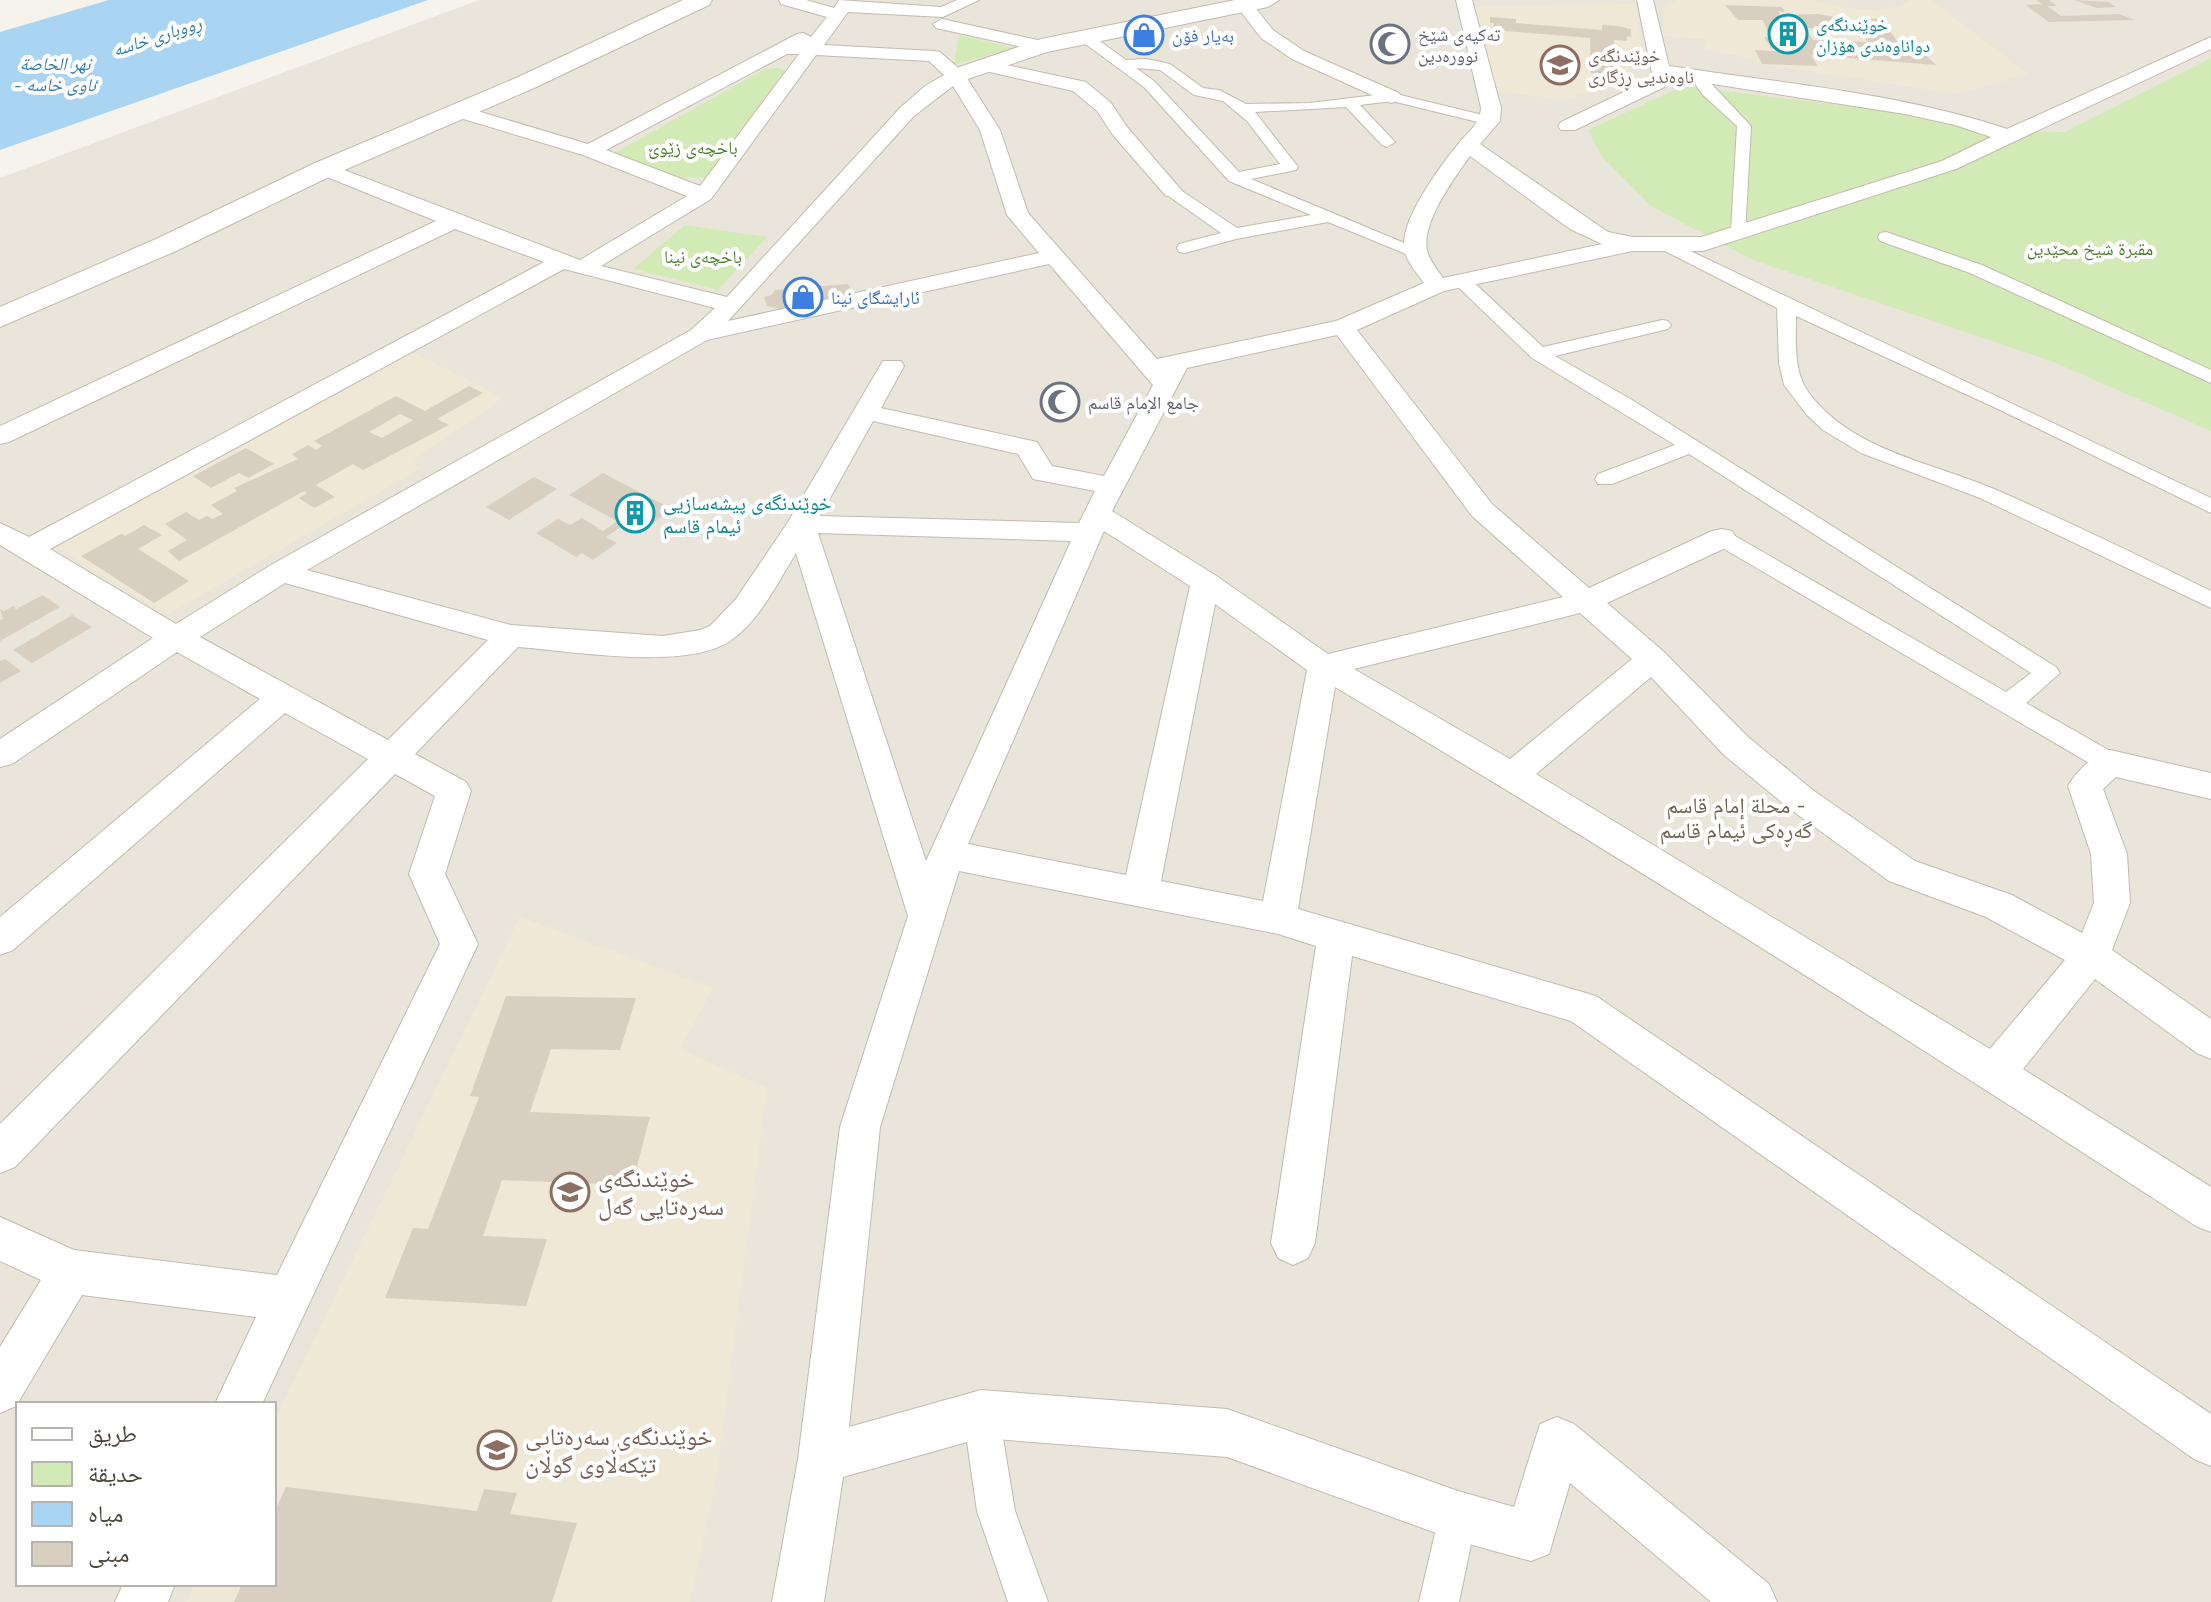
<svg xmlns="http://www.w3.org/2000/svg" width="2211" height="1602" font-family="Mulish,'Noto Naskh Arabic',sans-serif">
	<rect width="100%" height="100%" fill="#f6f3ec"/>
	<path fill="#eae5da" fill-rule="evenodd" d="M479 0H2211V1602H0V178ZM18 1404H274V1584H18Z"/>
	<path fill="#efe8d6" d="M1677 0H1812L1846 8 1875 10 1898 7 1912 0H1931L2028 74 1958 94 1754 63 1753 59 1704 49 1709 40 1665 36 1663 8Z
		M1632 4 1636 7 1641 50 1622 80 1566 100 1496 91 1473 7Z
		M412 352 503 398 412 461 421 468 167 615 56 547Z
		M520 917 713 988 680 1049 767 1088 716 1479 690 1602H186L195 1584H274V1421Z"/>
	<path fill="#d2eab5" d="M959 35 1013 48 954 65Z
		M2211 58V431L2051 361 1753 260 1651 206 1602 157 1588 130 1683 86 1888 111 1981 131 2065 132Z
		M778 68 788 71 707 177 680 178 611 155 765 69Z
		M685 225 767 237 718 290 633 269Z"/>
	<path fill="#a9d4f2" d="M109 0H428L0 150V32Z"/>
	<path fill="#d8cfc1" fill-rule="evenodd" d="M2036 0H2049L2057 6H2047L2061 16 2119 14 2135 20 2049 22 2026 5 2042 4Z
		M2074 0 2108 2 2116 7 2097 8Z
		M1725 5 1782 7 1785 12 1778 11 1780 15 1819 14 1862 22H1867L1865 19H1881L1897 41 1912 42 1936 65 1811 55 1818 66 1762 64 1755 50 1788 52 1771 48 1764 37 1770 38 1763 20H1738ZM1805 28 1860 30 1868 42 1813 40Z
		M1490 17 1516 19V23L1602 30V25L1617 26 1631 29V37L1627 36V41L1614 40 1617 75 1591 73 1590 38 1493 30 1494 23H1490Z
		M848 284 853 294 780 309 767 306 764 297 772 295 775 290Z
		M469 386 483 393 437 419 449 425 363 470 353 464 316 485 335 497 314 508 299 498 307 493 304 491 179 561 168 551 187 540 165 524 186 512 199 520 207 516 212 519 223 514 211 505 237 491 234 488 298 459 292 454 308 445 316 450 322 446 314 441 396 396 425 411ZM400 414 413 420 382 438 369 432Z
		M246 448 274 464 248 478 239 473 211 488 193 476Z
		M603 473 672 509 640 532 624 525 606 537 617 543 593 560 582 553 576 557 536 533 558 519 570 525 582 518 603 531 617 521 569 495Z
		M534 477 557 489 509 520 486 507Z
		M144 525 162 535 138 549 189 581 154 603 81 556 121 534 125 536Z
		M43 595 60 607 0 641V620L3 619 0 609 4 611 13 606 16 609Z
		M72 615 92 627 32 663 13 650Z
		M5 659 21 671 0 683V661Z
		M506 996 636 998 620 1050 551 1049 530 1112 650 1117 632 1185 502 1180 483 1236 547 1239 526 1306 385 1298 413 1228 428 1229 479 1097 470 1096Z
		M286 1487 477 1511 484 1489 517 1493 510 1514 577 1523 552 1602H234L242 1584H274V1513Z"/>
	<g fill="none" stroke-linecap="round" stroke-linejoin="round">
		<defs>
			<path id="pedestrian" d="M1080 34H1090L1126 60 1147 59 1170 64 1203 88 1219 90 1246 104 1310 103 1392 93 1495 118 1497 121 1490 125 1392 101 1360 105 1395 142 1387 147 1382 145 1346 107 1255 112 1298 167 1296 170 1251 179 1426 252 1423 256H1411L1328 222 1236 239 1185 253 1179 252 1177 248 1179 244 1221 233 1167 195V189H1179L1237 228 1311 215 1229 181 1144 87 1080 40ZM1136 68 1160 70 1194 95 1223 101 1247 121 1280 164 1239 172 1154 81Z
				M1698 74 1703 75 1751 126 1745 235 1739 236 1731 231 1737 126 1703 95 1691 78Z
				M1886 232 1982 265 2211 370V383L1970 273 1880 241 1878 237 1880 233Z
				M1665 239 2211 498V513L1998 409 1796 316C1796 340 1793 372 1809 393 1854 453 1937 463 2001 492 2072 523 2141 557 2211 591V608L1980 498 1861 453 1823 430 1807 415 1784 385 1779 363 1777 308 1659 248 1657 244Z
				M1462 276 1468 277 1543 347 1662 320 1668 321 1671 325 1668 329 1555 356 1632 400 2056 667 2060 673 2026 703 2119 756 2123 763 2119 770 2110 773 2101 770 1714 543 1711 538 1714 533H1730L2006 692 2031 673 1689 454 1612 484H1598L1595 479 1598 474 1675 445 1532 358 1456 285 1453 281 1456 277Z
				M981 1396 994 1401 999 1414 1015 1511 1048 1602H1008L977 1511 963 1414 968 1401Z
				M1458 1497 1471 1503 1477 1516 1459 1602H1419L1439 1516 1445 1503Z"/>
			<path id="minor" d="M779 0H806L834 8 839 0 941 7 957 0H979L943 17 848 12 824 45 934 51 940 52 963 72 1000 130 1028 213 1157 359 1336 321 1424 283C1416 272 1404 259 1404 245 1403 216 1441 165 1459 143 1469 131 1480 124 1481 108L1456 0H1472L1501 108 1500 121 1480 144 1608 232 1633 237H1701L1942 161 1991 137 1955 125 1905 114 1681 79 1575 130H1561L1558 126 1561 122 1653 78 1637 0H1653L1669 66C1781 83 1899 93 2007 129L2211 37V49L1956 169 1703 251H1633L1444 291 1357 330 1492 504 1589 588 1712 531 1722 529 1732 531 1736 538 1732 545 1607 603 1663 651 1748 737 1814 791 1915 861 2012 895 2082 933 2094 903 2091 854 2068 786C2077 770 2093 756 2110 750L2211 773V799L2116 777 2103 789 2127 854 2130 903 2112 950 2211 1019V1059L2197 1053 2095 979 2023 1069 2211 1187V1232L2196 1226C1912 1041 1626 860 1335 687L1298 909 1596 996 2211 1414V1466L2194 1459 1571 1021 1352 956 1315 1243 1308 1258 1293 1265 1278 1258 1271 1243 1316 946 1278 934 959 871 880 1127 849 1427 981 1390 1227 1409 1458 1491 1514 1507 1540 1424 1557 1417 1574 1424 1769 1584 1777 1602H1711L1570 1483 1549 1554 1531 1561 1458 1541 1227 1457 981 1438 843 1477 824 1602H772L798 1459 840 1127 908 916 796 553C778 582 759 622 730 641 685 671 572 651 518 647L415 754 466 782 471 791 445 874 478 944 262 1404H215L256 1317 82 1295 16 1406 0 1413V1347L41 1280 0 1261V1217L74 1250 277 1275 440 944 409 874 435 796 395 774 15 1167 0 1173V1124L368 759 285 713 13 950 0 955V917L260 699 177 652 12 764 0 767V739L153 638 0 545V523L29 537 544 262 455 229 9 442 0 444V426L436 221 317 173 314 169 317 165H331L580 260 687 196 583 155 450 115 447 111 450 107H464L588 144 797 34 803 33 811 37 827 17 781 4ZM787 54H799L700 186 606 150ZM816 55 929 61 944 75 925 86 900 108 727 297 601 266 711 199ZM953 86 980 130 1007 215 1039 253 728 321 914 116ZM1470 156 1570 229 1602 244 1443 278C1437 269 1429 260 1427 250 1421 223 1455 177 1470 156ZM1049 264 1153 385 1104 476 1052 466 1037 442 881 408 904 366 901 361H883L880 366 788 522 736 599 710 626 700 630 663 636 511 625 307 570 707 340ZM564 269 715 308 691 330 271 565 176 624 50 549ZM1337 335 1472 516 1563 597 1328 654 1215 575 1112 511 1187 368ZM873 421 1018 454 1033 479 1095 491 1079 523 820 516ZM1104 531 1190 586 1126 875 968 844ZM818 533 1071 541 926 861ZM285 583 488 640 388 740 200 637ZM1215 604 1307 670 1263 901 1161 881ZM1580 613 1632 659 1510 759 1354 669ZM1651 677 1724 755 1790 809 1889 881 1986 917 2065 960 1990 1049 1536 774Z
				M1244 0 1250 1 1273 30 1304 51 1399 93 1401 97 1392 103 1385 101 1292 59 1261 38 1236 5Z
				M942 19 1047 42 1050 46 1041 51 936 28 933 24Z
				M983 60 1086 82 1111 103 1127 127 1183 192 1180 196H1166L1113 135 1097 111 1073 91 977 69 974 65 977 61Z
				M123 1584H175L168 1602H115Z"/>
			<path id="tertiary" d="M683 0H712L709 5 534 88 333 175 176 251 0 327V307L156 239 315 163 516 78Z
				M1235 0H1279L1268 7 1047 52 956 83 948 81 944 76 948 71 1041 39Z"/>
		</defs>
		<use href="#pedestrian" stroke="#c2bbae" stroke-width="2"/>
		<use href="#minor" stroke="#c2bbae" stroke-width="2"/>
		<use href="#tertiary" stroke="#c2bbae" stroke-width="2"/>
		<use href="#pedestrian" fill="#fff" fill-rule="evenodd"/>
		<use href="#minor" fill="#fff" fill-rule="evenodd"/>
		<use href="#tertiary" fill="#fff" fill-rule="evenodd"/>
	</g>
	<defs>
		<symbol id="building-ring" viewBox="-11 -11 22 22"><circle r="9.5" fill="#fff" stroke="#0f9aa8" stroke-width="1.5"/><path d="M-4-6H4V6H1V3H-1V6H-4ZM-2.5-4.3h1.7v1.8h-1.7ZM.8-4.3h1.7v1.8H.8ZM-2.5-1h1.7V.8h-1.7ZM.8-1h1.7V.8H.8Z" fill="#0f9aa8"/></symbol>
		<symbol id="shop-ring" viewBox="-11 -11 22 22"><circle r="9.5" fill="#fff" stroke="#3f7fe0" stroke-width="1.5"/><path d="M-5-2.5h2.3a2.7 3.5 0 0 1 5.4 0H5L5.5 6h-11ZM-1.5-2.5h3a1.5 2.3 0 0 0-3 0Z" fill="#3f7fe0"/></symbol>
		<symbol id="mosque-ring" viewBox="-11 -11 22 22"><circle r="9.5" fill="#fff" stroke="#6b7280" stroke-width="1.5"/><path d="M3.5-4.9A6 6 0 1 0 3.5 4.9A5 5 0 1 1 3.5-4.9Z" fill="#6b7280"/></symbol>
		<symbol id="school-ring" viewBox="-11 -11 22 22"><circle r="9.5" fill="#fff" stroke="#8d6e63" stroke-width="1.5"/><path d="M0-5L7-2L0 1L-7-2ZM-4 1L0 2.5L4 1V4Q0 6-4 4Z" fill="#8d6e63"/></symbol>
	</defs>
	<g fill-rule="evenodd">
		<use href="#building-ring" x="1766" y="12" width="44" height="44"/>
		<use href="#shop-ring" x="1122" y="13" width="44" height="44"/>
		<use href="#mosque-ring" x="1368" y="22" width="44" height="44"/>
		<use href="#school-ring" x="1538" y="43" width="44" height="44"/>
		<use href="#shop-ring" x="781" y="275" width="44" height="44"/>
		<use href="#mosque-ring" x="1038" y="380" width="44" height="44"/>
		<use href="#building-ring" x="613" y="491" width="44" height="44"/>
		<use href="#school-ring" x="548" y="1170" width="44" height="44"/>
		<use href="#school-ring" x="475" y="1428" width="44" height="44"/>
	</g>
	<g text-anchor="middle" dominant-baseline="central" stroke-width="8" stroke-linejoin="round" paint-order="stroke">
		<g font-size="18" fill="#0d838f" stroke="#fff" text-anchor="start">
			<text x="1816" y="24">خوێندنگەی<tspan x="1816" dy="21">دواناوەندی هۆزان</tspan></text>
		</g>
		<g font-size="18" fill="#5b616d" stroke="#fff" text-anchor="start">
			<text x="1418" y="34">تەکیەی شێخ<tspan x="1418" dy="21">نوورەدین</tspan></text>
			<text x="1088" y="402">جامع الإمام قاسم</text>
		</g>
		<g font-size="18" fill="#366cbe" stroke="#fff" text-anchor="start">
			<text x="1172" y="35">بەیار فۆن</text>
			<text x="831" y="297">ئارایشگای نینا</text>
		</g>
		<g font-size="18" font-style="italic" fill="#2e7ab2" stroke="#fff">
			<text transform="translate(157 36) rotate(-18)">ڕووباری خاسە</text>
			<text x="55" y="63">نهر الخاصة<tspan x="55" dy="21">- ئاوی خاسە</tspan></text>
		</g>
		<g font-size="18" fill="#785e54" stroke="#fff" text-anchor="start">
			<text x="1588" y="55">خوێندنگەی<tspan x="1588" dy="21">ناوەندیی ڕزگاری</tspan></text>
		</g>
		<g font-size="18" fill="#4a7f2a" stroke="#fff">
			<text x="693" y="147">باخچەی زێوێ</text>
			<text x="2090" y="248">مقبرة شيخ محێدین</text>
			<text x="703" y="256">باخچەی نینا</text>
		</g>
		<g font-size="20" fill="#0d838f" stroke="#fff" text-anchor="start">
			<text x="663" y="502">خوێندنگەی پیشەسازیی<tspan x="663" dy="23">ئیمام قاسم</tspan></text>
		</g>
		<g font-size="22" fill="#6e6250" stroke="#fff">
			<text x="1736" y="805">محلة إمام قاسم -<tspan x="1736" dy="25">گەڕەکی ئیمام قاسم</tspan></text>
		</g>
		<g font-size="24" fill="#785e54" stroke="#fff" text-anchor="start">
			<text x="598" y="1178">خوێندنگەی<tspan x="598" dy="28">سەرەتایی گەل</tspan></text>
			<text x="525" y="1436">خوێندنگەی سەرەتایی<tspan x="525" dy="28">تێکەڵاوی گوڵان</tspan></text>
		</g>
	</g>
	<rect x="16" y="1402" width="260" height="184" fill="#ffffff" stroke="#b7b4b0" stroke-width="2"/>
	<rect x="32" y="1428" width="40" height="12" fill="#ffffff" stroke="#b7b4b0" stroke-width="2"/>
	<text x="88" y="1442" font-size="24" fill="#4b4439">طريق</text>
	<rect x="32" y="1462" width="40" height="24" fill="#d2eab5" stroke="#b7b4b0" stroke-width="2"/>
	<text x="88" y="1482" font-size="24" fill="#4b4439">حديقة</text>
	<rect x="32" y="1502" width="40" height="24" fill="#a9d4f2" stroke="#b7b4b0" stroke-width="2"/>
	<text x="88" y="1522" font-size="24" fill="#4b4439">مياه</text>
	<rect x="32" y="1542" width="40" height="24" fill="#d8cfc1" stroke="#b7b4b0" stroke-width="2"/>
	<text x="88" y="1562" font-size="24" fill="#4b4439">مبنى</text>
</svg>
